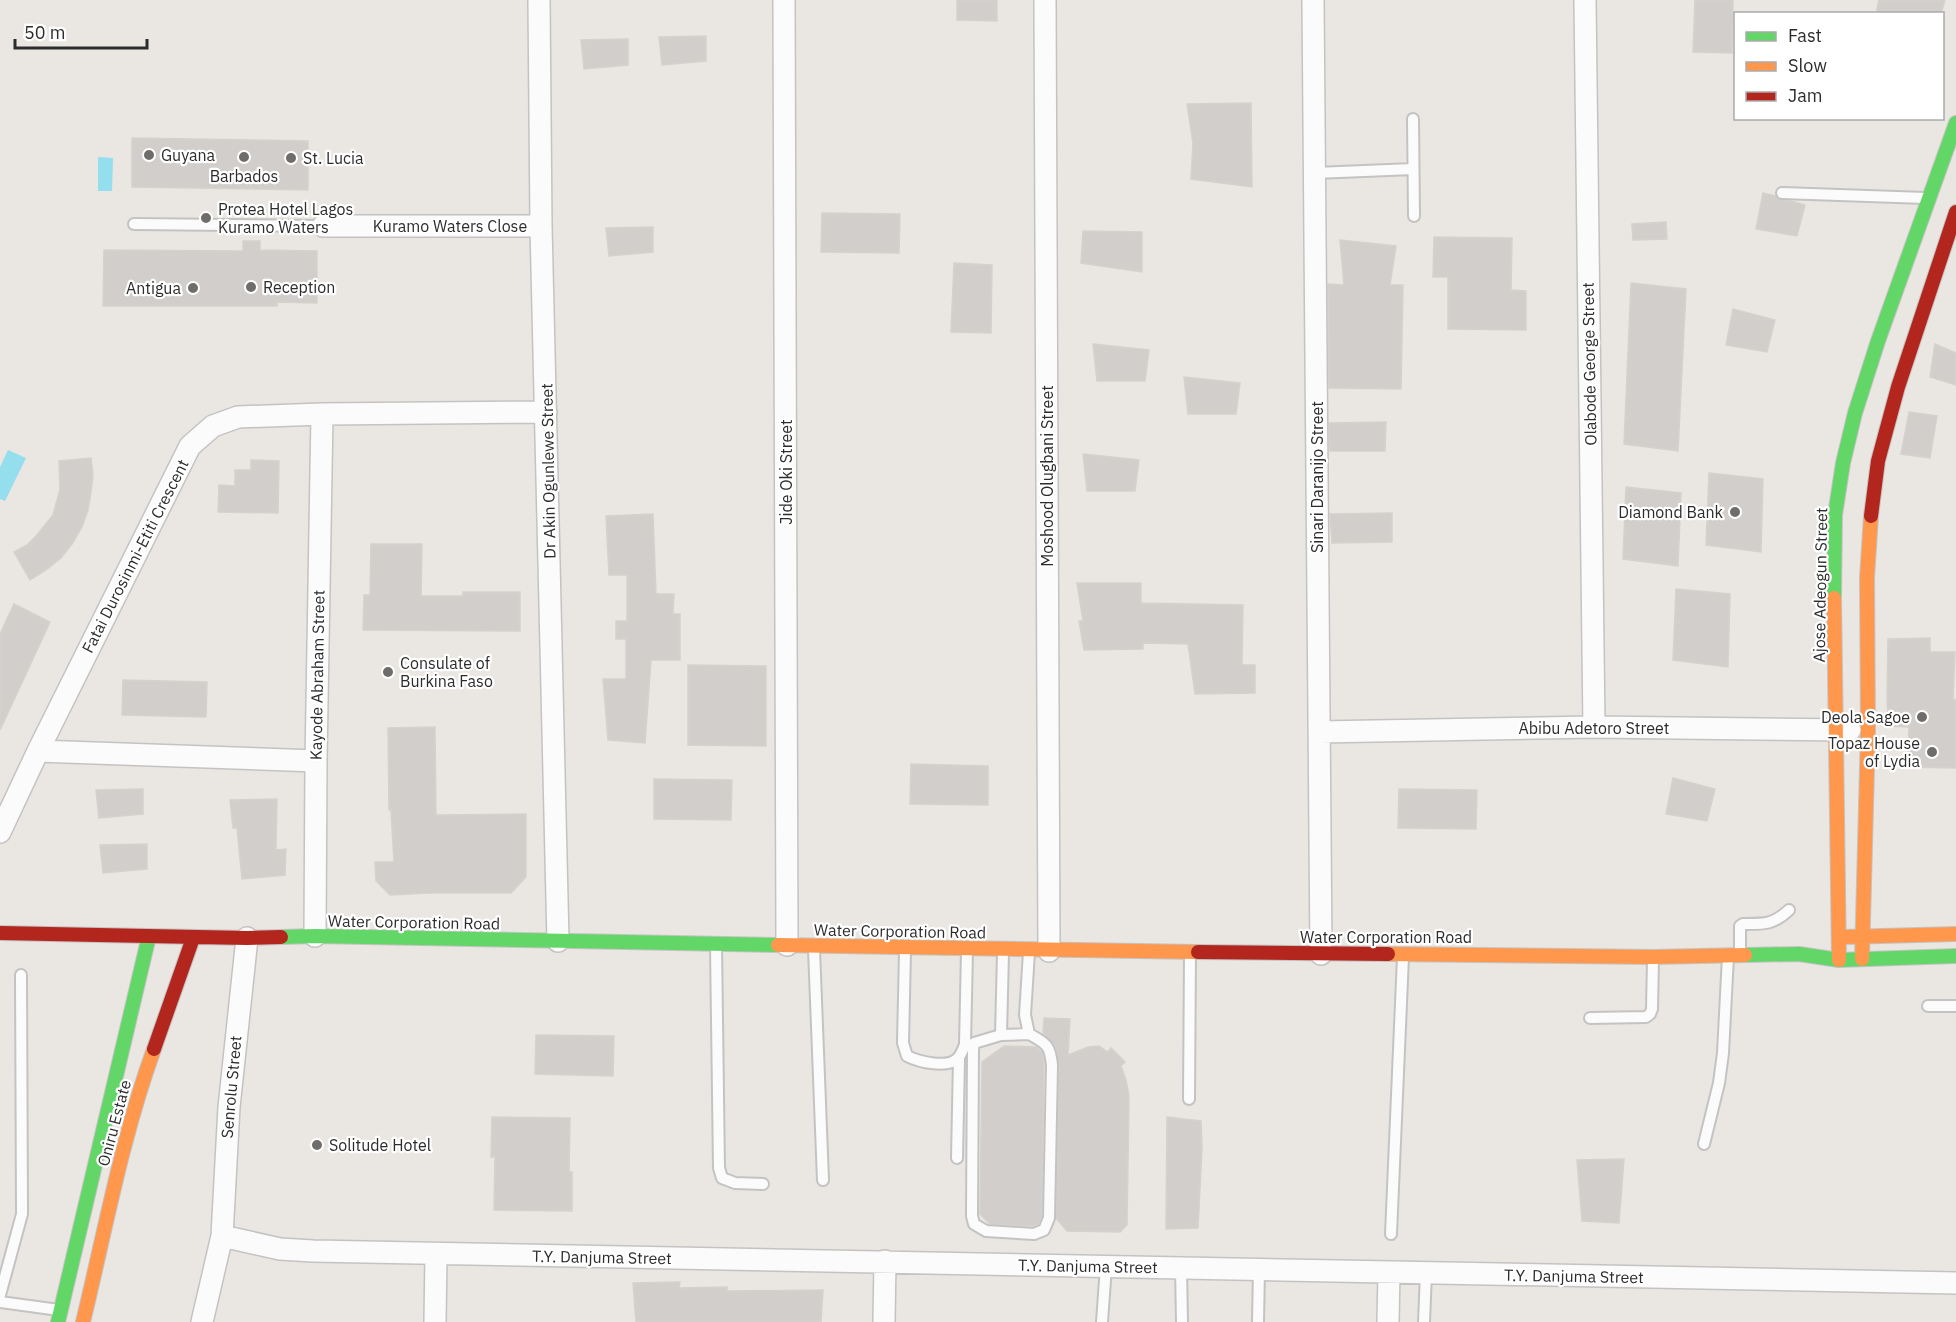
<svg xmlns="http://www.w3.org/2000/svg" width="1956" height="1322" font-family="'IBM Plex Sans',sans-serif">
	<rect width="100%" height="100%" fill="#eae6e2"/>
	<path fill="#94deed" d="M98 157 113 158 112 191H98Z
		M8 450 26 458 5 501 0 499V467Z"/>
	<path fill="#d1cecb" stroke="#d5d2ce" stroke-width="1.5" d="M957 0H997V21L957 20Z
		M1695 0H1733L1732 53 1693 52Z
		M1879 0H1945L1941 14H1876Z
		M706 36V61L662 65 659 37Z
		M628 39V65L584 69 581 40Z
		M1251 103 1252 187 1191 179 1193 143 1187 104Z
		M132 138 308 141V190L132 187Z
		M1763 193 1775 196 1781 200 1791 201 1805 205 1797 236 1756 229Z
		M822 213 900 214 899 253 821 252Z
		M1666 222 1667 239 1633 240 1632 224Z
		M653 227V252L609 256 606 228Z
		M1083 231 1142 232V272L1081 263Z
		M1434 237 1512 238 1511 290 1526 291V330L1448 329V277H1433Z
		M1340 240 1396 246 1390 285H1403L1401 389 1329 388 1328 284 1344 285Z
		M243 241H260V250L317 251V303L277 302V306H103L104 250 243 251Z
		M954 263 992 265 991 333 951 332Z
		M1631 283 1686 289 1678 451 1624 444Z
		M1733 309 1775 320 1767 352 1726 345Z
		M1093 344 1149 350 1145 381H1097Z
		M1935 344 1956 353V385L1930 377Z
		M1184 377 1240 383 1236 414H1188Z
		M1909 412 1937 416 1930 458 1901 454Z
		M1386 422 1385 451H1330L1329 423Z
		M1083 454 1139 460 1135 491H1087Z
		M91 458 93 475 91 492 88 510 82 527 72 544 61 558 46 570 30 580 14 552 27 545 36 536 53 515 60 489 59 461Z
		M251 460 279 461 278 513 218 512 219 485 235 486V470H251Z
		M1709 473 1763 479 1761 552 1706 545Z
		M1626 487 1681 493 1678 566 1623 559Z
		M1392 513V542L1332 543 1330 514Z
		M653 514 656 594H674L673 614H680V660H651L645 743 608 740 603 679H626V639H616V621H627V575H609L606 516Z
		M371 544H422L421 596H463V592H520V631L363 630 364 595H370Z
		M1077 583H1141V603L1243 605 1242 665H1255V693L1195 694 1188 644 1143 643V649L1084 650 1079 621H1083Z
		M1676 589 1730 594 1728 667 1673 660Z
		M14 604 50 622 0 730V634Z
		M1930 638V652H1955L1953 699 1956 700V768L1907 767 1909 727 1889 726 1887 701 1888 639Z
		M688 665 766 666V746L688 745Z
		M123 680 207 682 206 717 122 715Z
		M435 727 436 815 526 814V877L511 893H430L390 895 376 881 375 862H394L391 810H389L388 728Z
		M911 764 988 766V805L910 804Z
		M1673 778 1715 789 1707 821 1666 814Z
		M654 779 732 780 731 820 654 819Z
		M143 789V814L99 818 96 790Z
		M1399 789 1477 790 1476 829 1398 828Z
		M277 799 276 850 286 849 285 875 242 879 237 828H233L230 800Z
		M147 844V869L103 873 100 845Z
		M1044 1018 1070 1019 1068 1055 1088 1047 1099 1046 1108 1052 1111 1048 1125 1062 1121 1066 1126 1080 1129 1096 1127 1225 1120 1232 1067 1231 1056 1218 1059 1064 1055 1045 1043 1033Z
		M536 1035 614 1036 613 1076 535 1074Z
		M1004 1046 1036 1047 1042 1052 1044 1060 1042 1216 1038 1224 1033 1226 990 1224 980 1214 982 1062Z
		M492 1117 570 1118 569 1172H572V1211L494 1210 495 1157H491Z
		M1167 1117 1201 1121 1202 1148 1198 1228 1166 1229Z
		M1624 1159 1619 1223 1582 1221 1577 1160Z
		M680 1282 679 1288 727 1287V1291L823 1290 821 1322H636L633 1283Z"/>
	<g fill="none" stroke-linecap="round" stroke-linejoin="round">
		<defs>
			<path id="lane" d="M1413 119 1414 216
				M1315 173 1413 169
				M1782 193 1925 198
				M134 224 323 226
				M716 945 719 1168 722 1178 735 1183 763 1184
				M814 949 823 1180
				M905 951 903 1043 907 1056C919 1062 948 1069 958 1058 961 1055 963 1049 965 1045L967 951
				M1003 953 1001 1035 974 1043 973 1049 972 1216 974 1224 986 1231 1034 1234 1044 1230 1049 1218 1052 1065C1050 1045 1047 1044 1029 1034L1025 1015 1029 952
				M1740 955V926L1743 924C1764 924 1773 925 1789 910
				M1928 1006H1956
				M1590 1018 1646 1017 1650 1014 1652 1009 1653 960
				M1001 1035 1029 1034
				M1189 1099 1190 953
				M1704 1144 1719 1083 1723 1053 1728 956
				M957 1158 959 1058
				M1391 1234 1403 957
				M1181 1267 1182 1322
				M0 1295 22 1214 21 975
				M0 1302 59 1310
				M1102 1322 1106 1266
				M1258 1322 1259 1269
				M1424 1322 1426 1273"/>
			<path id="street" d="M539 0 541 226 558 941
				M784 0 787 945
				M1045 0 1049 951
				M1313 0 1321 954
				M1585 0 1594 727
				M323 226H541
				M1319 732 1594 727 1850 730
				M38 751 316 761
				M0 832 38 751 190 446 213 426 238 417 322 414 546 412
				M315 936 316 761 322 414
				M222 1236 280 1249 313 1251 1956 1283
				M202 1322 222 1236 229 1107 247 938
				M435 1322 436 1254
				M884 1322 885 1261
				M1388 1322 1389 1272"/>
			<path id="fast" d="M1834 598 1835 515 1843 463 1855 413 1878 341 1956 123
				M281 937 315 936 778 945
				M1745 955 1799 954 1839 960 1956 956
				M58 1322 149 936"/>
			<path id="slow" d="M1834 598 1839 960
				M1844 937 1956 934
				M778 945 1198 952
				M1388 954 1653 957 1745 955
				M1862 959 1868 730 1867 578 1871 516
				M83 1322C105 1231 122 1137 154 1049"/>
			<path id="jam" d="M1871 516 1878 461 1898 387 1956 212
				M0 933 247 938 281 937
				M1198 952 1388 954
				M154 1049 193 938"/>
		</defs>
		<use href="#lane" stroke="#c4c3c3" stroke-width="14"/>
		<use href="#street" stroke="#c4c3c3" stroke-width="24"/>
		<use href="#fast" stroke="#c4c3c3" stroke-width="16"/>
		<use href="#slow" stroke="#c4c3c3" stroke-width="16"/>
		<use href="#jam" stroke="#c4c3c3" stroke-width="16"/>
		<use href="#lane" stroke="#fcfbfb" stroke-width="10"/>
		<use href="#street" stroke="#fcfbfb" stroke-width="21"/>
		<use href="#fast" stroke="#63d668" stroke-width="14"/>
		<use href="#slow" stroke="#ff974d" stroke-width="14"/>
		<use href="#jam" stroke="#b3261e" stroke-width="14"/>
	</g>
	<g fill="#6e6d6c" stroke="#fff" stroke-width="2">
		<circle cx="149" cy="155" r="6"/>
		<circle cx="244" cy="157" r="6"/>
		<circle cx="291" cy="158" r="6"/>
		<circle cx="206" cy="218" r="6"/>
		<circle cx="251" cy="287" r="6"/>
		<circle cx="193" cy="288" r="6"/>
		<circle cx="1735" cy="512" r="6"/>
		<circle cx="388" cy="672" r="6"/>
		<circle cx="1922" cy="717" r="6"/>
		<circle cx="1932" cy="752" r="6"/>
		<circle cx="317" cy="1145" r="6"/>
	</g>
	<g text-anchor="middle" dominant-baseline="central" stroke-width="4.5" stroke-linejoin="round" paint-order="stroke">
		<g font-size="16" fill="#2c2c2c" stroke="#fff" text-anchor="start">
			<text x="161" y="155">Guyana</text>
			<text x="303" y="158">St. Lucia</text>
			<text x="244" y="176" text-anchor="middle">Barbados</text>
			<text x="218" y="209">Protea Hotel Lagos<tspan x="218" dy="18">Kuramo Waters</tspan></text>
			<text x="263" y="287">Reception</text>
			<text x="181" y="288" text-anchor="end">Antigua</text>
			<text x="1723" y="512" text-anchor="end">Diamond Bank</text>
			<text x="400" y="663">Consulate of<tspan x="400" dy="18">Burkina Faso</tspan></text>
			<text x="1910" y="717" text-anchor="end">Deola Sagoe</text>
			<text x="1920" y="743" text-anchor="end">Topaz House<tspan x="1920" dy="18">of Lydia</tspan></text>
			<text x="329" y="1145">Solitude Hotel</text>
		</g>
		<g font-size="16" fill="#2c2c2c" stroke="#fff">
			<text x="450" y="226">Kuramo Waters Close</text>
			<text transform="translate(1589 364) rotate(-91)">Olabode George Street</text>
			<text transform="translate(548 471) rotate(-91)">Dr Akin Ogunlewe Street</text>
			<text transform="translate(786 472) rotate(-90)">Jide Oki Street</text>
			<text transform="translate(1047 476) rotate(-90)">Moshood Olugbani Street</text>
			<text transform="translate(1317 477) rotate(-90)">Sinari Daranijo Street</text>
			<text transform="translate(135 556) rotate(-63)">Fatai Durosinmi-Etiti Crescent</text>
			<text transform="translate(1820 585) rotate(-89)">Ajose Adeogun Street</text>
			<text transform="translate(317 675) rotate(-89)">Kayode Abraham Street</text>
			<text x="1594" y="728">Abibu Adetoro Street</text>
			<text transform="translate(414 922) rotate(1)">Water Corporation Road</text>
			<text transform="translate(900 931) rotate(1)">Water Corporation Road</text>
			<text x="1386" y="937">Water Corporation Road</text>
			<text transform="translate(231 1087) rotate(-85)">Senrolu Street</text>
			<text transform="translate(114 1123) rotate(-75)">Oniru Estate</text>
			<text transform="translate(602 1257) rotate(1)">T.Y. Danjuma Street</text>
			<text transform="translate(1088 1266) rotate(1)">T.Y. Danjuma Street</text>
			<text transform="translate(1574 1276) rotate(1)">T.Y. Danjuma Street</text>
		</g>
	</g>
	<rect x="1734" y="12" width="210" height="108" fill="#ffffff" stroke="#ababab" stroke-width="1.5"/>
	<rect x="1746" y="32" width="30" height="9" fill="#63d668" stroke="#ababab" stroke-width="1.5"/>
	<text x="1788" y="42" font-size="18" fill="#2c2c2c">Fast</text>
	<rect x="1746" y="62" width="30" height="9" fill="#ff974d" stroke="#ababab" stroke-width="1.5"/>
	<text x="1788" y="72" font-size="18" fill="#2c2c2c">Slow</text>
	<rect x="1746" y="92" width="30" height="9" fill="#b3261e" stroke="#ababab" stroke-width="1.5"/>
	<text x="1788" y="102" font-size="18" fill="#2c2c2c">Jam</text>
	<path d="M15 39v9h132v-9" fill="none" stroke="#2c2c2c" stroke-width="3"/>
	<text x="24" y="39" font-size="18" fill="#2c2c2c" stroke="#ffffff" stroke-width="4.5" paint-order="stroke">50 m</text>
</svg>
